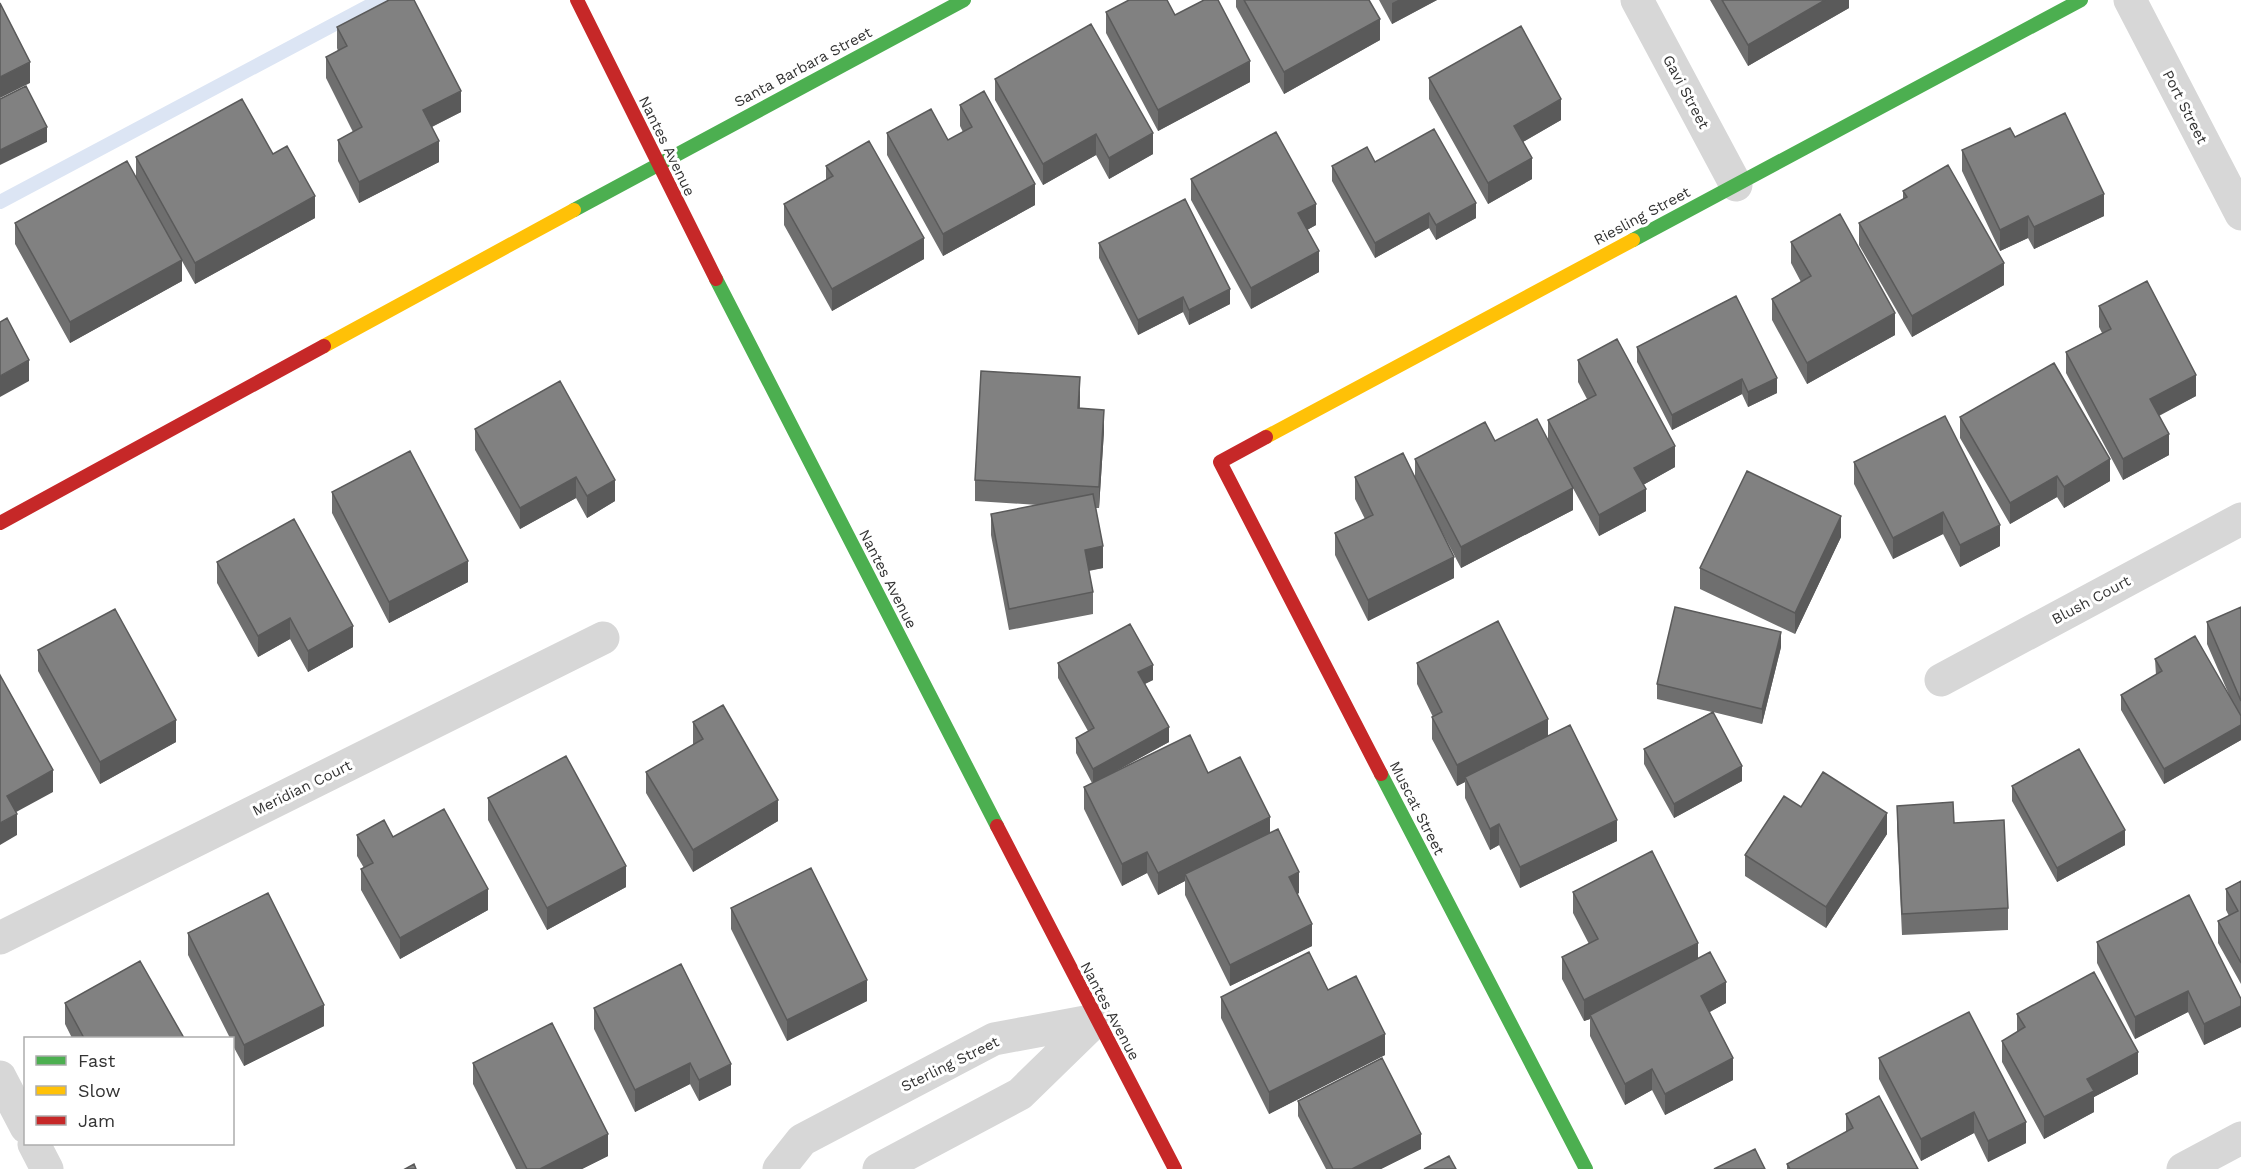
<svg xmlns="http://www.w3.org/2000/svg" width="2241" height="1169" font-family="'Work Sans',sans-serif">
	<rect width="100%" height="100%" fill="#fff"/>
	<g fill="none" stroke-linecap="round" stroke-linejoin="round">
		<path stroke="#dce5f4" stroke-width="14" d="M0 202 380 0"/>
		<path stroke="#d7d7d7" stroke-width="33" d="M1637 0 1736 185
			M2130 0 2241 214
			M1941 680 2241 519
			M0 938 603 638
			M0 1077 26 1127
			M34 1144 47 1169
			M779 1169 802 1140 994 1039 1096 1020
			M879 1169 1020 1094 1096 1020
			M2183 1169 2241 1138"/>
		<path stroke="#4caf50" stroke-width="14" d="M574 210 964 0
			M1633 240 2081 0
			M716 279 997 826
			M1381 774 1586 1169"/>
		<path stroke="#ffc107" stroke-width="14" d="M324 346 574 210
			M1266 437 1633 240"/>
		<path stroke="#c62828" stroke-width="14" d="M577 0 716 279
			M1266 437 1220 462 1381 774
			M0 523 324 346
			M997 826 1175 1169"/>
	</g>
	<path fill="#6f6f6f" d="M1236 0H1369L1380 40 1284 94 1236 7Z
		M1379 0H1437L1392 24Z
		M1710 0H1849V8L1748 66Z
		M1106 12 1175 15 1250 82 1158 131 1106 33Z
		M337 27 461 112 432 127 439 162 359 203 338 161V140L353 132 326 78V57L338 51 337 48Z
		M1429 78 1561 120 1523 142 1532 179 1488 204 1429 99Z
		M995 79 1153 154 1109 179 1096 155 1043 185 995 100Z
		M960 105 1035 205 943 256 887 155V133L948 140 963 132 960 126Z
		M2015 137 2104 216 2034 249 2028 238 2000 251 1962 171V150Z
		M136 157 315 218 195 284 182 261V281L70 343 15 244V223L136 177Z
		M1375 162 1476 218 1436 240 1429 228 1375 258 1332 181V166Z
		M826 166 924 259 832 311 784 225V204L826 180Z
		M1191 179 1316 225 1307 230 1319 272 1251 309 1191 200Z
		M1903 191 2004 285 1912 337 1859 245V223L1903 199Z
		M1791 242 1895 335 1807 384 1772 320V299L1801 282 1791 263Z
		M1099 243 1230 304 1189 325 1183 312 1138 335 1099 258Z
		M1736 296 1777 393 1748 407 1742 394 1672 430 1637 362V347Z
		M2099 306 2196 396 2159 416 2169 455 2123 480 2066 373V352L2102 333 2099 327Z
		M1578 360 1675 467 1643 485 1646 511 1599 536 1568 479 1573 510 1461 568 1431 511 1454 578 1368 621 1335 555V533L1365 519 1355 499V477L1415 478V459L1495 441 1548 440V420L1587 399 1578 382Z
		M1080 398V408L1104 431 1099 508H1096L1103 568 1089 571 1093 592V614L1009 630 991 535V514L1038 505 975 501V480Z
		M1960 417 2110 481 2064 508 2057 497 2010 524 1960 438Z
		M475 429 615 480V501L587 518 576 498 520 529 475 450Z
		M1854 462 2000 546 1960 567 1943 534 1893 559 1854 484Z
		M332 492 468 582 389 623 332 513Z
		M1841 537 1795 634 1700 589V568Z
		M217 562 353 647 308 672 290 639 258 657 217 583Z
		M2241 607V740L2164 784 2121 710V695L2156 675 2155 659 2230 697 2207 644V622Z
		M1781 647 1762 724 1713 712 1742 781 1674 818 1644 764V749L1712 712 1657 699V684Z
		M38 650 176 742 100 784 38 671Z
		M1058 663 1153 680 1145 684 1169 742 1104 777 1208 773 1270 833 1299 893 1297 894 1312 946 1230 986 1185 895V881L1158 895 1147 873 1122 886 1084 809V787L1092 783 1076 753V738L1088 731 1058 678Z
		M1417 663 1548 736 1617 841 1520 888 1499 845 1490 850 1465 798V782L1457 786 1432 739V717H1433L1417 684Z
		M693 722 778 821 693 872 646 793V772L693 745Z
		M2012 786 2125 845 2057 882 2012 801Z
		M488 798 626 887 547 930 488 820Z
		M1897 806 1954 823 2008 908V930L1902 935 1897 827Z
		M1801 807 1887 834 1826 928 1745 876V855Z
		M357 835 393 837 488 910 400 959 361 890V869L364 868 357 856Z
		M2241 881V984L2218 943V921L2229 916 2226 910V889Z
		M1573 892 1698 959 1726 1003 1709 1012 1733 1080 1665 1115 1652 1090 1625 1105 1590 1036V1019L1584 1021 1562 979V957L1589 944 1573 913Z
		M731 908 867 1001 787 1041 731 929Z
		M188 933 324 1026 244 1066 232 1044V1038H230L188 955Z
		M2097 942 2241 999V1027L2204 1045 2188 1012 2135 1039 2097 963Z
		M1328 990 1385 1055 1269 1114 1221 1018V997Z
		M65 1003 184 1038H72L65 1024Z
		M594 1008 731 1085 699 1101 690 1084 635 1112 594 1029Z
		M2017 1014 2138 1074 2094 1097V1112L2044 1139 2002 1062V1041L2017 1032Z
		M1879 1058 2026 1143 1988 1162 1974 1133 1921 1161 1879 1079Z
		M473 1063 608 1156 582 1169H516L473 1084Z
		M1298 1101 1421 1149 1381 1169H1326L1298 1116Z
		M1846 1114 1918 1169H1787V1164L1846 1132Z"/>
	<path fill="#5a5a5a" d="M1398 0H1437L1392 24V3Z
		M1825 0H1849V8L1748 66V45Z
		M1380 19V40L1284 94V72Z
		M1250 61V82L1158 131V110Z
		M30 62V83L0 98V77Z
		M461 91V112L423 131V110Z
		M1561 99V120L1514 147V126Z
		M47 127V142L0 165V150Z
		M1153 133V154L1109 179V158Z
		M1096 134V155L1043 185V164Z
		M439 141V162L359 203V182Z
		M1532 158V179L1488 204V183Z
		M1035 184V205L943 256V234Z
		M2104 194V216L2034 249V227Z
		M315 196V218L195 284V263Z
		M1476 203V218L1436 240V225Z
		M1316 204V225L1298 235V213Z
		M1429 213V228L1375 258V243Z
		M2028 216V238L2000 251V230Z
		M924 238V259L832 311V289Z
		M1319 251V272L1251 309V288Z
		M182 260V281L70 343V322Z
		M2004 263V285L1912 337V316Z
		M1230 289V304L1189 325V310Z
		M1183 297V312L1138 335V320Z
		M1895 313V335L1807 384V363Z
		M29 360V381L0 397V376Z
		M2196 375V396L2150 420V399Z
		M1080 377V398L1078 429V408Z
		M1777 378V393L1748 407V392Z
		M1742 379V394L1672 430V415Z
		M1104 410V431L1099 508V487Z
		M2169 434V455L2123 480V459Z
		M1675 446V467L1634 490V468Z
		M2110 459V481L2064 508V487Z
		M2057 476V497L2010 524V503Z
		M576 477V498L520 529V508Z
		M615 480V501L587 518V496Z
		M1573 488V510L1461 568V547Z
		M1646 489V511L1599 536V515Z
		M1943 512V534L1893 559V538Z
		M1841 516V537L1795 634V613Z
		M2000 525V546L1960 567V545Z
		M1103 546V568L1085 571V550Z
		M1454 557V578L1368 621V600Z
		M468 561V582L389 623V602Z
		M290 618V639L258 657V636Z
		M353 626V647L308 672V651Z
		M1781 632V647L1762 724V709Z
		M1153 665V680L1138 687V672Z
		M1548 719V741L1465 777V782L1457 786V765Z
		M176 720V742L100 784V762Z
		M2241 725V740L2164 784V769Z
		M1169 727V742L1093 784V769Z
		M1742 766V781L1674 818V804Z
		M53 770V792L7 817V796Z
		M778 800V821L693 872V850Z
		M1887 813V834L1826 928V907Z
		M17 814V835L0 845V823Z
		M1270 817V838L1185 874V881L1158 895V873Z
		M1617 820V841L1520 888V867Z
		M1499 824V845L1490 850V829Z
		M2125 830V845L2057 882V868Z
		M1147 852V873L1122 886V864Z
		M626 866V887L547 930V908Z
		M1299 872V893L1289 899V877Z
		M488 889V910L400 959V938Z
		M1312 924V946L1230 986V965Z
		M1698 943V964L1590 1015V1019L1584 1021V1000Z
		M867 980V1001L787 1041V1020Z
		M1726 982V1003L1701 1017V996Z
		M2188 991V1012L2135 1039V1017Z
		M324 1005V1026L244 1066V1045Z
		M2241 1006V1027L2204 1045V1024Z
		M1385 1034V1055L1269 1114V1092Z
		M2138 1052V1074L2094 1097V1112L2044 1139V1117L2087 1079Z
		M1733 1058V1080L1665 1115V1094Z
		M690 1063V1084L635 1112V1090Z
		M731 1064V1085L699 1101V1080Z
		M1652 1069V1090L1625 1105V1084Z
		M1974 1112V1133L1921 1161V1139Z
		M2026 1122V1143L1988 1162V1141Z
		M608 1134V1156L582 1169H540Z
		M1421 1134V1149L1381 1169H1352Z"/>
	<path fill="#818181" stroke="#5a5a5a" stroke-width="1.5" d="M389 0H414L461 91 423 110 439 141 359 182 338 140 362 127 326 57 347 46 337 27Z
		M1129 0H1167L1175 15 1204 0H1218L1250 61 1158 110 1106 12Z
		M1244 0H1369L1380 19 1284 72Z
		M1722 0H1825L1748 45Z
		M0 3 30 62 0 77Z
		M1091 24 1153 133 1109 158 1096 134 1043 164 995 79Z
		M1521 26 1561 99 1514 126 1532 158 1488 183 1429 78Z
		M26 86 47 127 0 150V99Z
		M984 91 1035 184 943 234 887 133 931 109 948 140 972 127 960 105Z
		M242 99 273 154 287 146 315 196 195 263 136 157Z
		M2065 113 2104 194 2034 227 2028 216 2000 230 1962 150 2010 128 2015 137Z
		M1434 129 1476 203 1436 225 1429 213 1375 243 1332 166 1367 147 1375 162Z
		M1276 132 1316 204 1298 213 1319 251 1251 288 1191 179Z
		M869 141 924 238 832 289 784 204 833 176 826 166Z
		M127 161 182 260 70 322 15 223Z
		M1948 165 2004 263 1912 316 1859 223 1907 197 1903 191Z
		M1185 199 1230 289 1189 310 1183 297 1138 320 1099 243Z
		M1840 214 1895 313 1807 363 1772 299 1811 276 1791 242Z
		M2147 281 2196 375 2150 399 2169 434 2123 459 2066 352 2111 329 2099 306Z
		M1736 296 1777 378 1748 392 1742 379 1672 415 1637 347Z
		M7 318 29 360 0 376V322Z
		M1617 339 1675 446 1634 468 1646 489 1599 515 1548 420 1596 395 1578 360Z
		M2054 363 2110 459 2064 487 2057 476 2010 503 1960 417Z
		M981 371 1080 377 1078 408 1104 410 1099 487 975 480Z
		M560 381 615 480 587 496 576 477 520 508 475 429Z
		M1945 416 2000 525 1960 545 1943 512 1893 538 1854 462Z
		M1537 419 1573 488 1461 547 1415 459 1485 422 1495 441Z
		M410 451 468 561 389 602 332 492Z
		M1403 453 1454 557 1368 600 1335 533 1373 515 1355 477Z
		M1747 471 1841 516 1795 613 1700 568Z
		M1093 494 1103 546 1085 550 1093 592 1009 609 991 514Z
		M294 519 353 626 308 651 290 618 258 636 217 562Z
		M1675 607 1781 632 1762 709 1657 684Z
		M2241 607V701L2207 622Z
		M115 609 176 720 100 762 38 650Z
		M1498 621 1548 719 1457 765 1432 717 1442 712 1417 663Z
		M1130 624 1153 665 1138 672 1169 727 1093 769 1076 738 1094 728 1058 663Z
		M2195 636 2241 716V725L2164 769 2121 695 2162 671 2155 659Z
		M0 675 53 770 7 796 17 814 0 823Z
		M723 705 778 800 693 850 646 772 703 739 693 722Z
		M1713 712 1742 766 1674 804 1644 749Z
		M1570 725 1617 820 1520 867 1499 824 1490 829 1465 777Z
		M1190 735 1208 773 1240 757 1270 817 1158 873 1147 852 1122 864 1084 787Z
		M2079 749 2125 830 2057 868 2012 786Z
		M566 756 626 866 547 908 488 798Z
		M1823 772 1887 813 1826 907 1745 855 1784 796 1801 807Z
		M1953 802 1954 823 2004 820 2008 908 1902 914 1897 806Z
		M444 809 488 889 400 938 361 869 373 863 357 835 384 820 393 837Z
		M1278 829 1299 872 1289 877 1312 924 1230 965 1185 874Z
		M1652 851 1698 943 1584 1000 1562 957 1598 939 1573 892Z
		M811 868 867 980 787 1020 731 908Z
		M2241 881V963L2218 921 2238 911 2226 889Z
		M268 893 324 1005 244 1045 188 933Z
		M2189 895 2241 999V1006L2204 1024 2188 991 2135 1017 2097 942Z
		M1309 952 1328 990 1356 976 1385 1034 1269 1092 1221 997Z
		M1710 952 1726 982 1701 996 1733 1058 1665 1094 1652 1069 1625 1084 1590 1015Z
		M140 961 184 1038H84L65 1003Z
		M681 964 731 1064 699 1080 690 1063 635 1090 594 1008Z
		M2094 972 2138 1052 2087 1079 2094 1091 2044 1117 2002 1041 2025 1027 2017 1014Z
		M1969 1012 2026 1122 1988 1141 1974 1112 1921 1139 1879 1058Z
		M552 1023 608 1134 540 1169H527L473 1063Z
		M1382 1058 1421 1134 1352 1169H1333L1298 1101Z
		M1879 1096 1918 1169H1790L1787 1164 1853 1128 1846 1114Z
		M1755 1149 1765 1169H1714Z
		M1449 1156 1456 1169H1424Z
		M414 1164 416 1169H405Z"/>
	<g text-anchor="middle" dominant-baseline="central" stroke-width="6" stroke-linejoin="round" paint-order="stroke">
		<g font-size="15" fill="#333" stroke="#fff">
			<text transform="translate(803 67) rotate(-28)">Santa Barbara Street</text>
			<text transform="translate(1686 92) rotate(62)">Gavi Street</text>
			<text transform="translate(2185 107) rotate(63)">Port Street</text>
			<text transform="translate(667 146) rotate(64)">Nantes Avenue</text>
			<text transform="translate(1642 216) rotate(-28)">Riesling Street</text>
			<text transform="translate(888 579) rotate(63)">Nantes Avenue</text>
			<text transform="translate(2091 600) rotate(-28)">Blush Court</text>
			<text transform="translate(302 788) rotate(-26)">Meridian Court</text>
			<text transform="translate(1417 808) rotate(63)">Muscat Street</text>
			<text transform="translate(1110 1011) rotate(62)">Nantes Avenue</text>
			<text transform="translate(950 1064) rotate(-26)">Sterling Street</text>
		</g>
	</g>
	<rect x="24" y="1037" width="210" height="108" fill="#ffffff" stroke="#adadad" stroke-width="1.5"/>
	<rect x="36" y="1056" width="30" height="9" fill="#4caf50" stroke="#adadad" stroke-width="1.5"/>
	<text x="78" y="1067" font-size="18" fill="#333333">Fast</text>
	<rect x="36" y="1086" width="30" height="9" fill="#ffc107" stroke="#adadad" stroke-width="1.5"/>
	<text x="78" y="1097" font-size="18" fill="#333333">Slow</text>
	<rect x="36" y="1116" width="30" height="9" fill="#c62828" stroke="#adadad" stroke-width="1.5"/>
	<text x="78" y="1127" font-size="18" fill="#333333">Jam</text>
</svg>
